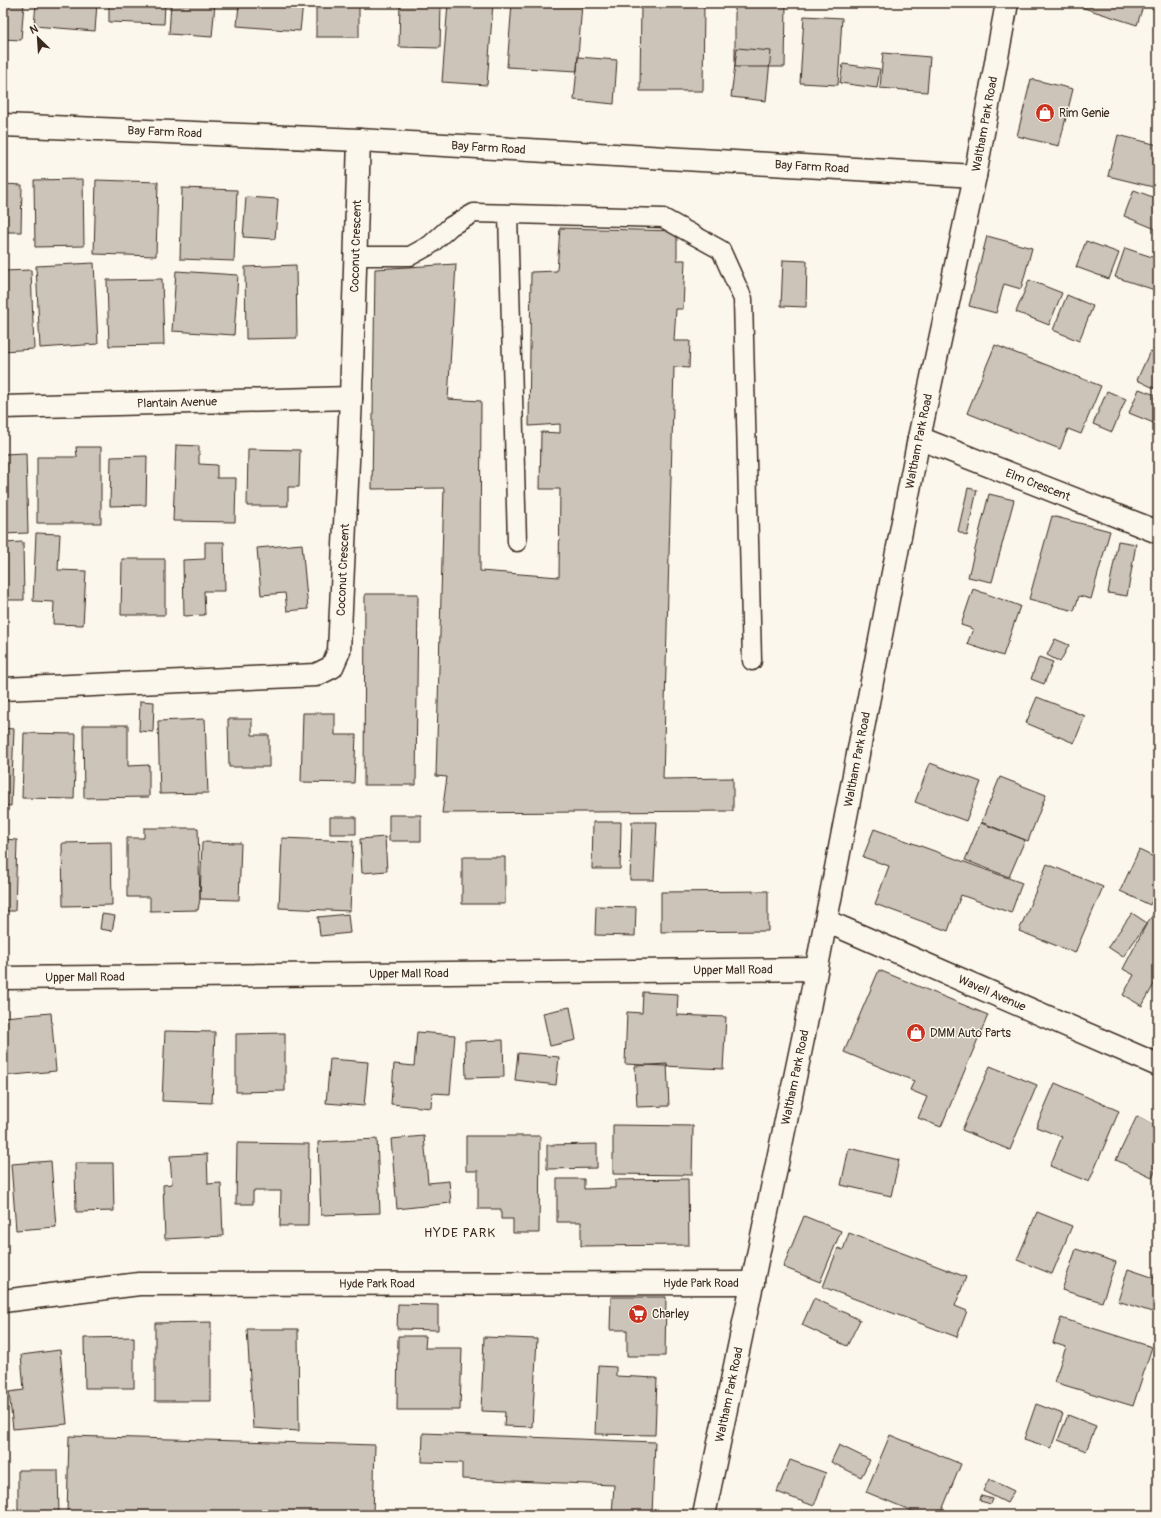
<svg xmlns="http://www.w3.org/2000/svg" width="1161" height="1518" font-family="Pangolin,sans-serif">
	<rect width="100%" height="100%" fill="#fbf7ec"/>
	<filter id="ink" filterUnits="userSpaceOnUse"><feTurbulence type="fractalNoise" baseFrequency=".025" numOctaves="2"/><feDisplacementMap in="SourceGraphic" scale="8" xChannelSelector="R" yChannelSelector="G"/><feConvolveMatrix kernelMatrix="1 2 1 2 8 2 1 2 1" color-interpolation-filters="sRGB"/></filter>
	<g filter="url(#ink)">
		<path fill="#ccc4b9" stroke="#3b2a1e" d="M3 3H24L21 40 3 39Z
			M36 3H97L95 31 34 26Z
			M109 3H165L164 24 109 22Z
			M171 3H215L212 37 169 34Z
			M239 3H303L300 31 237 26Z
			M316 3H359V37H316Z
			M400 3H441L440 48 399 47Z
			M448 3H493L487 85 442 82Z
			M512 3H582L577 71 507 67Z
			M641 3H704L703 91H640Z
			M735 3H786L785 67H735Z
			M1068 3H1144L1137 25Z
			M804 16 842 18 838 85 800 83Z
			M737 48 771 51 766 101 731 97Z
			M883 53 930 57 927 92 880 88Z
			M578 57 617 60 614 104 574 100Z
			M843 64 880 69 877 88 840 83Z
			M1031 79 1073 89 1059 146 1017 136Z
			M1118 135 1158 145V167L1153 187 1108 176Z
			M83 179 84 246 35 247 34 180Z
			M96 180 158 182 156 256 94 254Z
			M3 184 22 185 21 232H3Z
			M182 188 237 190 234 261 180 259Z
			M1134 190 1158 199V230L1124 216Z
			M246 197 278 199 275 239 243 237Z
			M560 228 677 231V260H685L683 309H676L674 341H690L689 368 674 367 663 779 733 778V811L442 813 447 777 436 776 444 488 372 489 375 269 456 264 448 399 481 401 480 571 559 577 560 489H540L541 432 560 433V424L529 426 531 272 557 271Z
			M987 236 1032 248 1021 289 1004 284 996 313 969 306Z
			M1086 241 1119 253 1109 279 1076 267Z
			M1125 248 1158 259V291L1115 277Z
			M783 260 807 261 806 307 781 306Z
			M94 263 98 344 40 348 36 266Z
			M296 265 297 338 246 339 245 267Z
			M31 270 34 349 3 351V271Z
			M176 271 238 275 234 335 172 331Z
			M162 279 164 345 109 346 107 280Z
			M1029 280 1062 293 1049 325 1016 312Z
			M1067 295 1093 306 1079 341 1053 330Z
			M995 345 1101 386 1081 434 1068 429 1060 449 967 413Z
			M1150 351 1158 354V390L1137 380Z
			M1139 389 1158 396V420L1156 424 1129 413Z
			M1107 391 1126 399 1112 432 1093 424Z
			M176 445 199 446V464L217 465V478H236L235 522 173 521Z
			M76 447H101V523H37V457H77Z
			M248 449 300 450 299 487H288V506H247Z
			M26 453 28 533 3 534V454Z
			M147 456 146 505 110 506 111 457Z
			M968 488 977 490 967 536 958 531Z
			M989 494 1014 500 992 582 968 577Z
			M1052 516 1110 531 1091 599 1079 596 1074 611 1029 599Z
			M36 533 60 534 58 570 86 571 83 625 53 624 54 602 33 601Z
			M1118 541 1136 544 1127 596 1108 593Z
			M23 542 24 600H3V543Z
			M205 542H224L225 591H204L205 615 184 616 183 560 205 559Z
			M302 544 308 609 287 611 285 593 261 595 257 548Z
			M122 559H165V615H121Z
			M973 589 1020 606 1003 656 967 644 973 629 961 625Z
			M365 594H418L416 785H364Z
			M1055 639 1069 645 1060 662 1047 655Z
			M1039 657 1053 662 1044 684 1031 679Z
			M1037 697 1085 716 1074 743 1026 723Z
			M140 701 154 702 153 732 139 731Z
			M303 713H335V735H356L354 783 301 782Z
			M205 719 208 793 160 794 158 721Z
			M228 719H252V735H269V767H229Z
			M83 725H128V766L149 765V797L84 798Z
			M3 728 14 729 11 806 3 805Z
			M24 733 76 734 74 799 22 798Z
			M930 763 981 782 966 821 915 802Z
			M1000 777 1046 795 1028 841 981 823Z
			M389 815H421V841H389Z
			M330 817H356V834H330Z
			M593 822H621L620 869H592Z
			M632 822H657L654 880H630Z
			M981 822 1025 840 1009 877 965 860Z
			M144 828H198L200 899 198 910 150 911V897H127V838H144Z
			M874 829 1022 883 1011 913 961 895 948 931 875 904 889 866 863 857Z
			M385 837 387 871 362 873 360 839Z
			M282 838 353 841 350 911 279 908Z
			M3 839 17 840 15 911H3Z
			M111 842 112 905 63 906 62 843Z
			M202 842 241 843 239 900 200 899Z
			M1139 850 1158 859V888L1150 905 1120 891Z
			M462 857H505V904H462Z
			M1047 864 1103 887 1075 953 1019 931Z
			M768 891V931L661 932V892Z
			M596 906 636 907 635 936 595 935Z
			M1155 912 1158 913V977L1142 1006 1123 995 1134 975 1123 969 1147 923Z
			M1132 913 1147 923 1123 957 1108 947Z
			M102 914 115 916 112 931 100 929Z
			M348 914 350 933 320 936 318 917Z
			M879 970 988 1015 941 1127 918 1118 927 1097 910 1090 914 1081 844 1052Z
			M643 992 678 994 677 1015 726 1017 723 1069 625 1064 627 1012 642 1013Z
			M570 1007 576 1040 550 1046 543 1013Z
			M51 1013 56 1071 3 1076V1017Z
			M165 1031 215 1032 212 1103 162 1101Z
			M417 1032 455 1035 450 1094 432 1093 431 1108 391 1104 394 1064 414 1066Z
			M285 1033V1091L236 1092V1034Z
			M503 1040 504 1077 466 1078 465 1041Z
			M518 1053 559 1057 556 1085 515 1080Z
			M330 1059 368 1062 364 1106 326 1103Z
			M667 1064 669 1106 637 1107 635 1066Z
			M990 1066 1037 1085 1010 1150 962 1130Z
			M1055 1083 1119 1111 1089 1182 1050 1166 1062 1137 1036 1127Z
			M1137 1116 1158 1127V1165L1152 1177 1116 1160Z
			M613 1125 693 1126 692 1175 613 1174Z
			M424 1136 428 1183 449 1181 451 1203 397 1209 391 1139Z
			M466 1136H540L539 1233H513V1219H501V1209H478V1171H466Z
			M377 1139 380 1213 321 1215 318 1142Z
			M237 1143 309 1144 308 1226H280L281 1191H253V1204H236Z
			M597 1144V1168L547 1169V1145Z
			M849 1148 899 1160 891 1196 841 1185Z
			M207 1154 208 1184 221 1183 223 1236 165 1239 163 1185 172 1184 170 1156Z
			M51 1161 56 1227 16 1230 11 1164Z
			M75 1163H113L114 1211 76 1212Z
			M557 1179H584V1189L615 1188V1180L688 1179 689 1245 581 1246V1222H557Z
			M1037 1212 1072 1226 1052 1274 1017 1260Z
			M804 1216 841 1231 820 1282 783 1267Z
			M849 1233 966 1277 955 1306 967 1311 957 1337 823 1287 838 1248 843 1250Z
			M1076 1249 1116 1262 1102 1302 1062 1290Z
			M1128 1269 1158 1279V1314L1118 1301Z
			M611 1297H666L665 1356H627V1330H610Z
			M814 1298 860 1320 847 1346 802 1325Z
			M398 1304 438 1305V1330L397 1329Z
			M1061 1318 1152 1347 1133 1406 1054 1382 1066 1347 1053 1343Z
			M211 1322V1401H155V1323Z
			M247 1329H298L299 1431 253 1428Z
			M398 1336H426L425 1348H462L460 1410H397Z
			M134 1337V1388H85L84 1338Z
			M484 1337 537 1339 532 1427 504 1426 505 1412 481 1411Z
			M60 1350 67 1424 13 1429 9 1392 24 1390 21 1355Z
			M598 1366 616 1367V1376L657 1378 655 1435 595 1434Z
			M1036 1404 1063 1414 1051 1448 1024 1439Z
			M1068 1415 1096 1426 1086 1451 1058 1440Z
			M423 1433 655 1442 652 1515H612L614 1485 462 1479V1463L422 1462Z
			M890 1435 961 1464 940 1515H922L866 1492Z
			M69 1436 375 1445 373 1515H67Z
			M839 1445 870 1460 861 1477 831 1462Z
			M790 1460 826 1473 814 1506 777 1492Z
			M18 1470H58L59 1515H18Z
			M989 1479 1014 1491 1007 1503 983 1491Z
			M981 1496 993 1499 991 1504 980 1501Z
			M968 1510 981 1515H966Z"/>
		<g fill="none" stroke-linecap="round" stroke-linejoin="round">
			<defs>
				<path id="lane" d="M508 214 517 542
					M356 256H410L430 245 451 226 474 213 663 218 721 250 743 299 752 661"/>
				<g id="street">
					<path id="s1" d="M3 407 351 398"/>
					<path id="s2" d="M919 438 1158 532"/>
					<path id="s3" d="M3 689 316 675 332 667 339 651 351 398 359 140"/>
					<path id="s4" d="M826 921 1158 1065"/>
					<path id="s5" d="M3 978 816 969"/>
					<path id="s6" d="M3 1301 139 1284 753 1283"/>
				</g>
				<g id="secondary">
					<path id="s7" d="M3 125 359 140 975 176"/>
					<path id="s8" d="M704 1515 804 1034 919 438 975 176 1007 3"/>
				</g>
			</defs>
			<use href="#lane" stroke="#3b2a1e" stroke-width="21"/>
			<use href="#street" stroke="#3b2a1e" stroke-width="25"/>
			<use href="#secondary" stroke="#3b2a1e" stroke-width="25"/>
			<use href="#lane" stroke="#fbf7ec" stroke-width="18"/>
			<use href="#street" stroke="#fbf7ec" stroke-width="22"/>
			<use href="#secondary" stroke="#fbf7ec" stroke-width="22"/>
		</g>
	</g>
	<defs>
		<symbol id="shop-disc" viewBox="-11 -11 22 22"><circle r="9.5" fill="#c8321e" stroke="#fbf7ec"/><path d="M-5-2.5h2.3a2.7 3.5 0 0 1 5.4 0H5L5.5 6h-11ZM-1.5-2.5h3a1.5 2.3 0 0 0-3 0Z" fill="#fff"/></symbol>
		<symbol id="supermarket-disc" viewBox="-11 -11 22 22"><circle r="9.5" fill="#c8321e" stroke="#fbf7ec"/><path d="M-6-5.5h2.5l.6 2H6L4.5 2H-2.5L-4.4-4H-6ZM-1.5 3.2a1.3 1.3 0 1 0 .1 0ZM3 3.2a1.3 1.3 0 1 0 .1 0Z" fill="#fff"/></symbol>
	</defs>
	<g fill-rule="evenodd">
		<use href="#shop-disc" x="1034" y="102" width="22" height="22"/>
		<use href="#shop-disc" x="905" y="1022" width="22" height="22"/>
		<use href="#supermarket-disc" x="627" y="1303" width="22" height="22"/>
	</g>
	<g text-anchor="middle" dominant-baseline="central" stroke-width="3" stroke-linejoin="round" paint-order="stroke">
		<g font-size="12" fill="#3b2a1e" stroke="#fbf7ec" text-anchor="start">
			<text x="1059" y="113">Rim Genie</text>
			<text x="930" y="1033">DMM Auto Parts</text>
			<text x="652" y="1314">Charley</text>
		</g>
		<g font-size="12" fill="#3b2a1e" stroke="#fbf7ec">
			<text stroke="none"><textPath href="#s8" startOffset="1419">Waltham Park Road</textPath></text>
			<text stroke="none"><textPath href="#s7" startOffset="162">Bay Farm Road</textPath></text>
			<text stroke="none"><textPath href="#s7" startOffset="486">Bay Farm Road</textPath></text>
			<text stroke="none"><textPath href="#s7" startOffset="810">Bay Farm Road</textPath></text>
			<text stroke="none"><textPath href="#s3" startOffset="754">Coconut Crescent</textPath></text>
			<text stroke="none"><textPath href="#s1" startOffset="174">Plantain Avenue</textPath></text>
			<text stroke="none"><textPath href="#s8" startOffset="1095">Waltham Park Road</textPath></text>
			<text stroke="none"><textPath href="#s2" startOffset="128">Elm Crescent</textPath></text>
			<text stroke="none"><textPath href="#s3" startOffset="430">Coconut Crescent</textPath></text>
			<text stroke="none"><textPath href="#s8" startOffset="771">Waltham Park Road</textPath></text>
			<text stroke="none"><textPath href="#s5" startOffset="730">Upper Mall Road</textPath></text>
			<text stroke="none"><textPath href="#s5" startOffset="406">Upper Mall Road</textPath></text>
			<text stroke="none"><textPath href="#s5" startOffset="82">Upper Mall Road</textPath></text>
			<text stroke="none"><textPath href="#s4" startOffset="181">Wavell Avenue</textPath></text>
			<text stroke="none"><textPath href="#s8" startOffset="447">Waltham Park Road</textPath></text>
			<text stroke="none"><textPath href="#s6" startOffset="699">Hyde Park Road</textPath></text>
			<text stroke="none"><textPath href="#s6" startOffset="375">Hyde Park Road</textPath></text>
			<text stroke="none"><textPath href="#s8" startOffset="123">Waltham Park Road</textPath></text>
		</g>
		<g font-size="13" letter-spacing="1" fill="#3b2a1e" stroke="#fbf7ec">
			<text x="460" y="1233">HYDE PARK</text>
		</g>
	</g>
	<rect width="1161" height="1518" fill="none" stroke="#fbf7ec" stroke-width="16"/>
	<rect x="8" y="8" width="1145" height="1502" fill="none" stroke="#3b2a1e" stroke-width="1.5" filter="url(#ink)"/>
	<g transform="translate(38 38) rotate(335)" stroke="#fbf7ec" stroke-width="3" paint-order="stroke">
	<path d="M0-3L7 15L0 10L-7 15Z" fill="#3b2a1e"/>
	<text y="-6" font-size="11" font-weight="bold" text-anchor="middle" fill="#3b2a1e">N</text>
	</g>
</svg>
